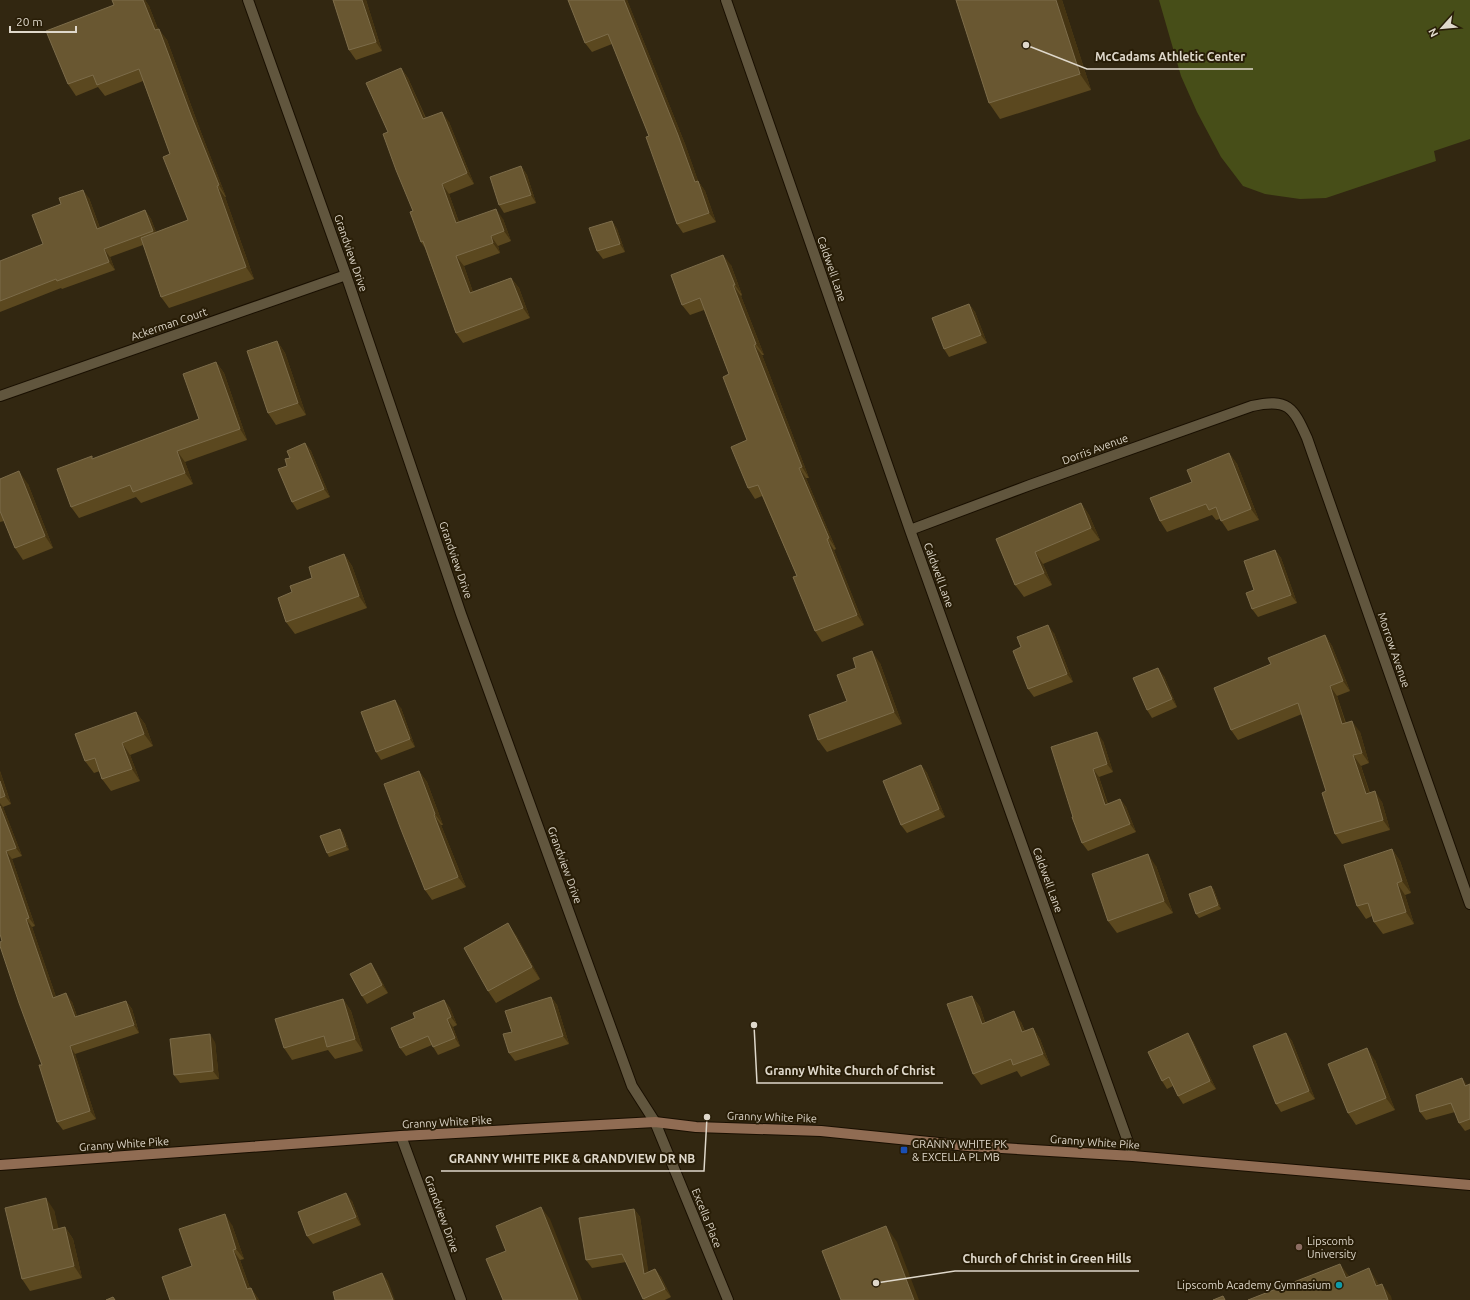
<svg xmlns="http://www.w3.org/2000/svg" width="1470" height="1300" font-family="Ubuntu,sans-serif">
	<rect width="100%" height="100%" fill="#322711"/>
	<path fill="#474e18" d="M1159 0H1470V139L1434 151 1436 161 1326 198 1300 199 1265 194 1243 186 1221 157 1197 112 1181 76Z"/>
	<g fill="none" stroke-linecap="round" stroke-linejoin="round">
		<defs>
			<path id="street" d="M248 0 346 275 461 614 632 1086 655 1122 728 1300
				M726 0 910 530 1133 1156
				M0 396 346 275
				M910 530 1030 485 1252 406C1288 398 1293 407 1307 438L1470 904
				M401 1136 461 1300"/>
			<path id="secondary" d="M0 1165 401 1136 655 1122 696 1127 821 1131 968 1146 1133 1156 1470 1185"/>
		</defs>
		<use href="#street" stroke="#190f00" stroke-width="12"/>
		<use href="#secondary" stroke="#190f00" stroke-width="12"/>
		<use href="#street" stroke="#61563e" stroke-width="10"/>
		<use href="#secondary" stroke="#906c53" stroke-width="10"/>
	</g>
	<path fill="#5b481f" d="M112 0H145L149 6 158 29 167 40 199 127 226 197H225L254 279 169 308 161 297 143 245 110 257 115 270 62 289 61 288 0 312V261L43 244 89 198 100 228 145 210 151 219 156 232 188 220 170 154 143 81 105 96 98 87 76 96 68 84 114 5Z
		M333 0H366L382 51 356 60 349 50Z
		M568 0H627L685 144 698 181 705 191 716 222 683 233 677 224 649 136 612 44 592 52 585 43Z
		M956 0H1062L1091 90 1000 119 989 103Z
		M401 68 408 78 426 118 449 122 474 184 449 194 459 222 503 219 511 241 498 246 500 253 464 266 473 292 511 278 519 288 530 318 463 343 456 333 425 248 421 242 413 211 388 132Z
		M521 166 527 175 536 203 504 213 499 205Z
		M612 221 617 229 625 252 603 259 597 251Z
		M731 265 742 295 741 296 764 355H762L809 478H806L836 549 834 550 864 625 822 642 815 631 797 576 762 496 755 499 748 488 747 440 729 374 704 310 690 315 682 305Z
		M969 304 975 312 987 343 949 357 944 349Z
		M277 341 285 353 306 415 276 425 268 413Z
		M216 362 224 373 247 440 185 462 193 484 141 503 136 497 79 518 71 507 93 459 199 419Z
		M305 443 311 451 330 497 297 510 292 502 287 466 290 458Z
		M1229 453 1237 464 1259 520 1228 531 1220 519 1216 520 1212 515 1167 532 1160 521 1192 482Z
		M0 479 28 484 53 548 23 560 15 548 4 521 0 522Z
		M1081 503 1089 515 1100 540 1043 564 1052 585 1024 597 1015 585 996 539Z
		M1275 550 1281 558 1297 603 1258 617 1252 609 1254 590Z
		M344 554 352 566 367 608 295 634 286 622 312 578Z
		M1054 633 1073 682 1034 697 1028 689Z
		M1325 635 1332 646 1350 691 1337 696 1346 723 1360 732 1369 763 1361 766 1370 793 1382 802 1390 830 1342 844 1335 834 1326 791 1302 714 1238 740 1231 730 1271 664Z
		M880 663 902 724 827 752 818 740 847 701Z
		M1164 676 1177 707 1152 718 1147 710Z
		M401 708 415 747 381 760 376 752Z
		M136 712 145 724 153 746 130 755 140 781 111 791 102 779 100 771 94 773 85 761Z
		M1103 741 1113 772 1099 777 1108 804 1120 799 1126 807 1136 832 1088 851 1082 843 1073 817Z
		M921 765 927 773 945 817 907 833 901 825Z
		M0 771 11 804 3 807 22 856 12 859 35 926 32 927 56 997 72 1002 77 1016 126 1001 132 1009 139 1033 75 1054 96 1119 63 1130 57 1122 42 1065 0 934Z
		M419 771 427 782 443 825H441L466 887 432 900 425 890Z
		M340 829 343 833 349 850 329 857 327 853Z
		M1392 849 1400 861 1411 893 1405 895 1414 924 1383 934 1374 922 1372 916 1366 919 1357 906Z
		M1156 866 1173 913 1117 933 1108 921Z
		M1211 886 1214 890 1221 909 1199 918 1196 914Z
		M516 935 540 979 496 1003 488 991Z
		M376 971 388 993 367 1004 362 996Z
		M972 996 980 1007 985 1022H1021L1025 1031 1033 1028 1040 1039 1050 1065 1021 1077 1017 1071 981 1085 973 1074Z
		M551 997 557 1005 569 1044 515 1061 509 1053 512 1032Z
		M343 999 351 1011 363 1051 335 1059 328 1050 292 1060 284 1048Z
		M444 1000 450 1008 457 1025 453 1027 460 1046 438 1055 432 1045 406 1056 400 1048 415 1018Z
		M1286 1033 1292 1041 1315 1099 1281 1112 1276 1104Z
		M1193 1041 1216 1089 1183 1104 1178 1096 1173 1086 1167 1089 1162 1081Z
		M215 1042 219 1079 180 1083 174 1075Z
		M1375 1060 1395 1110 1356 1125 1348 1113Z
		M1470 1084V1129L1465 1131 1459 1123 1455 1112 1426 1120 1420 1112Z
		M352 1201 361 1225 313 1244 307 1236Z
		M634 1209 640 1217 648 1272 655 1269 661 1277 671 1297 665 1300H644L626 1262 592 1268 586 1260Z
		M54 1210 58 1229 65 1227 73 1239 82 1278 30 1291 22 1279Z
		M232 1225 244 1259 240 1260 250 1288H251L259 1300H170Z"/>
	<path fill="#453412" d="M142 0H145L149 6 163 42 155 30Z
		M362 0H366L382 51 376 42Z
		M624 0H627L685 144 702 192 695 182Z
		M1056 0H1062L1091 90 1080 74Z
		M159 29 167 40 199 127 226 197 219 185 191 115Z
		M401 68 408 78 430 129 423 119Z
		M442 112 449 122 474 184 467 173Z
		M521 166 527 175 536 203 531 195Z
		M698 181 705 191 716 222 709 213Z
		M442 184 449 194 463 234 456 223Z
		M217 186 225 197 254 279 246 267Z
		M83 190 89 198 103 237 97 229Z
		M496 209 503 219 511 241 504 231Z
		M145 210 151 219 159 239 153 231Z
		M612 221 617 229 625 252 620 244Z
		M491 236 498 246 500 253 493 243Z
		M104 249 110 257 115 270 109 262Z
		M723 255 731 265 742 295 735 285Z
		M456 256 464 266 477 304 470 293Z
		M511 278 519 288 530 318 523 308Z
		M733 285 741 296 764 355 756 344Z
		M969 304 975 312 987 343 981 335Z
		M277 341 285 353 306 415 298 403Z
		M754 345 762 355 809 478 802 467Z
		M216 362 224 373 247 440 240 429Z
		M305 443 311 451 330 497 324 489Z
		M177 451 185 462 193 484 185 473Z
		M1229 453 1237 464 1259 520 1251 509Z
		M799 468 806 478 836 549 829 538Z
		M19 471 28 484 53 548 45 536Z
		M1081 503 1089 515 1100 540 1091 528Z
		M827 539 834 550 864 625 857 615Z
		M1275 550 1281 558 1297 603 1291 595Z
		M1035 552 1043 564 1052 585 1044 573Z
		M344 554 352 566 367 608 359 596Z
		M1048 625 1054 633 1073 682 1067 674Z
		M1325 635 1332 646 1350 691 1343 681Z
		M872 651 880 663 902 724 894 712Z
		M1158 668 1164 676 1177 707 1172 699Z
		M1330 686 1337 696 1349 735 1342 724Z
		M395 700 401 708 415 747 410 739Z
		M136 712 145 724 153 746 144 734Z
		M1352 721 1360 732 1369 763 1362 753Z
		M1097 732 1103 741 1113 772 1107 764Z
		M122 743 130 755 140 781 132 769Z
		M1353 755 1361 766 1373 805 1366 794Z
		M921 765 927 773 945 817 939 809Z
		M1093 769 1099 777 1110 813 1105 805Z
		M0 771 11 804 5 796 0 781Z
		M419 771 427 782 443 825 435 814Z
		M1375 791 1382 802 1390 830 1383 820Z
		M1120 799 1126 807 1136 832 1130 824Z
		M0 803 3 807 22 856 16 848 0 806Z
		M434 815 441 825 466 887 458 877Z
		M340 829 343 833 349 850 346 846Z
		M1392 849 1400 861 1411 893 1402 881Z
		M6 851 12 859 35 926 29 918Z
		M1148 854 1156 866 1173 913 1164 901Z
		M1397 883 1405 895 1414 924 1406 912Z
		M1211 886 1214 890 1221 909 1218 905Z
		M26 919 32 927 59 1006 53 998Z
		M508 923 516 935 540 979 532 967Z
		M371 963 376 971 388 993 382 985Z
		M66 993 72 1002 80 1025 75 1017Z
		M972 996 980 1007 989 1035 982 1024Z
		M551 997 557 1005 569 1044 563 1036Z
		M343 999 351 1011 363 1051 355 1039Z
		M444 1000 450 1008 457 1025 451 1017Z
		M126 1001 132 1009 139 1033 134 1025Z
		M1014 1011 1021 1022 1030 1043 1022 1032Z
		M447 1019 453 1027 460 1046 455 1038Z
		M1033 1028 1040 1039 1050 1065 1043 1054Z
		M1188 1033 1193 1041 1216 1089 1210 1081Z
		M1286 1033 1292 1041 1315 1099 1309 1091Z
		M210 1034 215 1042 219 1079 213 1071Z
		M70 1046 75 1054 96 1119 90 1111Z
		M1367 1048 1375 1060 1395 1110 1386 1098Z
		M1462 1078 1468 1086H1465Z
		M346 1193 352 1201 361 1225 356 1217Z
		M46 1198 54 1210 62 1242 53 1230Z
		M541 1207 550 1219 582 1300H578Z
		M634 1209 640 1217 650 1282 644 1274Z
		M225 1214 232 1225 244 1259 236 1249Z
		M886 1226 897 1242 919 1300H914Z
		M65 1227 73 1239 82 1278 74 1266Z
		M233 1250 240 1260 254 1300 247 1289Z
		M1340 1264 1349 1276 1354 1290 1346 1278Z
		M1369 1268 1377 1281 1385 1298 1376 1286Z
		M655 1269 661 1277 671 1297 665 1289Z
		M382 1273 388 1281 395 1300H393Z
		M1382 1284 1391 1296 1392 1300H1388Z
		M251 1288 258 1298 259 1300H256Z"/>
	<path fill="#695731" stroke="#7c6c4a" d="M112 0H143L155 30 159 29 191 115 219 185 217 186 246 267 161 297 141 238 188 220 163 157 170 154 139 69 97 85 93 75 68 84 46 31 114 5Z
		M333 0H362L376 42 349 50Z
		M568 0H624L678 135 695 182 698 181 709 213 677 224 646 137 649 136 608 34 585 43Z
		M956 0H1056L1080 74 989 103Z
		M401 68 423 119 442 112 467 173 442 184 456 223 496 209 504 231 491 236 493 243 456 256 470 293 511 278 523 308 456 333 423 241 421 242 410 212 413 211 396 170 383 134 388 132 366 83Z
		M521 166 531 195 499 205 490 177Z
		M83 190 97 229 145 210 153 231 104 249 109 262 57 281 56 279 0 301V261L43 244 32 215 61 204 59 198Z
		M612 221 620 244 597 251 589 228Z
		M723 255 735 285H733L756 344 754 345 802 467 799 468 829 538 827 539 857 615 815 631 793 577 797 576 758 485 748 488 731 447 747 440 723 377 729 374 700 298 682 305 671 275Z
		M969 304 981 335 944 349 932 318Z
		M277 341 298 403 268 413 247 351Z
		M216 362 240 429 177 451 185 473 133 492 130 485 71 507 57 469 92 456V459L199 419 183 374Z
		M305 443 324 489 292 502 278 469 287 466 285 459 290 458 287 451Z
		M1229 453 1251 509 1221 521 1216 507 1209 510 1206 504 1160 521 1150 498 1192 482 1187 470Z
		M19 471 45 536 15 548 0 511V479Z
		M1081 503 1091 528 1035 552 1044 573 1015 585 996 539Z
		M1275 550 1291 595 1252 609 1246 593 1254 590 1244 561Z
		M344 554 359 596 286 622 278 598 292 592 290 586 312 578 309 567Z
		M1048 625 1067 674 1028 689 1013 651 1021 647 1017 637Z
		M1325 635 1343 681 1330 686 1342 724 1352 721 1362 753 1353 755 1366 794 1375 791 1383 820 1335 834 1322 793 1326 791 1298 703 1231 730 1214 688 1271 664 1268 658Z
		M872 651 894 712 818 740 809 715 847 701 837 675 856 668 853 658Z
		M1158 668 1172 699 1147 710 1133 678Z
		M395 700 410 739 376 752 361 712Z
		M136 712 144 734 122 743 132 769 102 779 95 758 85 761 75 734Z
		M1097 732 1107 764 1093 769 1105 805 1120 799 1130 824 1082 843 1072 817H1073L1051 747Z
		M921 765 939 809 901 825 883 781Z
		M419 771 435 814 434 815 458 877 425 890 400 827 384 784Z
		M0 781 5 796 0 798Z
		M0 806 16 848 6 851 29 918 26 919 53 998 66 993 75 1017 126 1001 134 1025 70 1046 90 1111 57 1122 39 1065H42L19 1003 0 946V942L2 941 0 934Z
		M340 829 346 846 327 853 320 836Z
		M1392 849 1402 881 1397 883 1406 912 1374 922 1368 903 1357 906 1344 865Z
		M1148 854 1164 901 1108 921 1092 874Z
		M1211 886 1218 905 1196 914 1189 894Z
		M508 923 532 967 488 991 464 948Z
		M371 963 382 985 362 996 350 974Z
		M972 996 982 1024 1014 1011 1022 1032 1033 1028 1043 1054 1013 1065 1011 1059 973 1074 947 1004Z
		M551 997 563 1036 509 1053 503 1034 512 1032 505 1011Z
		M343 999 355 1039 327 1047 324 1036 284 1048 275 1019Z
		M444 1000 451 1017 447 1019 455 1038 433 1047 428 1036 400 1048 391 1028 415 1018 413 1013Z
		M1188 1033 1210 1081 1178 1096 1169 1077 1162 1081 1148 1052Z
		M1286 1033 1309 1091 1276 1104 1253 1046Z
		M210 1034 213 1071 174 1075 170 1039Z
		M1367 1048 1386 1098 1348 1113 1328 1064Z
		M1462 1078 1465 1086 1470 1084V1119L1459 1123 1451 1103 1420 1112 1416 1095Z
		M346 1193 356 1217 307 1236 298 1212Z
		M46 1198 53 1230 65 1227 74 1266 22 1279 5 1208Z
		M541 1207 578 1300H503L486 1259 506 1251 496 1226Z
		M634 1209 644 1274 655 1269 665 1289 643 1299 622 1254 586 1260 579 1218Z
		M225 1214 236 1249 233 1250 247 1289 251 1288 256 1300H170L162 1277 192 1266 179 1229Z
		M886 1226 914 1300H841L822 1251Z
		M1340 1264 1346 1278 1369 1268 1376 1286 1382 1284 1388 1300H1248Z
		M382 1273 393 1300H335L333 1292Z
		M1223 1296 1225 1300H1213Z
		M113 1297 115 1300H106Z"/>
	<rect fill="#1a4fb4" stroke="#281d07" stroke-width="1.5" x="900" y="1146" width="8" height="8" rx="2"/>
	<circle fill="#8d6e63" stroke="#281d07" stroke-width="1.5" cx="1299" cy="1247" r="4"/>
	<circle fill="#0f9aa8" stroke="#281d07" stroke-width="1.5" cx="1339" cy="1285" r="4"/>
	<g text-anchor="middle" dominant-baseline="central" stroke-width="4" stroke-linejoin="round" paint-order="stroke">
		<g font-size="11" fill="#dfd8cb" stroke="#281d07">
			<text transform="translate(351 253) rotate(71)">Grandview Drive</text>
			<text transform="translate(832 269) rotate(71)">Caldwell Lane</text>
			<text transform="translate(169 324) rotate(-19)">Ackerman Court</text>
			<text transform="translate(1095 449) rotate(-20)">Dorris Avenue</text>
			<text transform="translate(456 560) rotate(71)">Grandview Drive</text>
			<text transform="translate(939 575) rotate(70)">Caldwell Lane</text>
			<text transform="translate(1394 650) rotate(71)">Morrow Avenue</text>
			<text transform="translate(565 865) rotate(70)">Grandview Drive</text>
			<text transform="translate(1048 880) rotate(70)">Caldwell Lane</text>
			<text transform="translate(772 1117) rotate(2)">Granny White Pike</text>
			<text transform="translate(447 1122) rotate(-3)">Granny White Pike</text>
			<text transform="translate(1095 1142) rotate(4)">Granny White Pike</text>
			<text transform="translate(124 1144) rotate(-4)">Granny White Pike</text>
			<text transform="translate(442 1214) rotate(70)">Grandview Drive</text>
			<text transform="translate(707 1218) rotate(68)">Excella Place</text>
		</g>
		<g font-size="11" fill="#dfd8cb" stroke="#281d07" text-anchor="start">
			<text x="912" y="1144">GRANNY WHITE PK<tspan x="912" dy="13">&amp; EXCELLA PL MB</tspan></text>
			<text x="1307" y="1241">Lipscomb<tspan x="1307" dy="13">University</tspan></text>
			<text x="1331" y="1285" text-anchor="end">Lipscomb Academy Gymnasium</text>
		</g>
	</g>
	<path fill="none" stroke="#dfd8cb" stroke-width="1.5" d="M1026 45L1087 69H1253M754 1025L757 1083H943M707 1117L704 1171H441M876 1283L955 1271H1139"/>
	<g fill="#dfd8cb" stroke="#281d07" stroke-width="1.5">
		<circle cx="1026" cy="45" r="4"/>
		<circle cx="754" cy="1025" r="4"/>
		<circle cx="707" cy="1117" r="4"/>
		<circle cx="876" cy="1283" r="4"/>
	</g>
	<g font-size="12" text-anchor="middle" font-weight="bold" fill="#dfd8cb" stroke="#281d07" stroke-width="4" stroke-linejoin="round" paint-order="stroke">
		<text x="1170" y="61">McCadams Athletic Center</text>
		<text x="850" y="1075">Granny White Church of Christ</text>
		<text x="572" y="1163">GRANNY WHITE PIKE &amp; GRANDVIEW DR NB</text>
		<text x="1047" y="1263">Church of Christ in Green Hills</text>
	</g>
	<g transform="translate(1442 28) rotate(243)" stroke="#281d07" stroke-width="3" paint-order="stroke">
	<path d="M0-3L7 15L0 10L-7 15Z" fill="#dfd8cb"/>
	<text y="-6" font-size="11" font-weight="bold" text-anchor="middle" fill="#dfd8cb">N</text>
	</g>
	<path d="M10 26v6h66v-6" fill="none" stroke="#dfd8cb" stroke-width="2"/>
	<text x="16" y="26" font-size="12" fill="#dfd8cb" stroke="#281d07" stroke-width="3" paint-order="stroke">20 m</text>
</svg>
